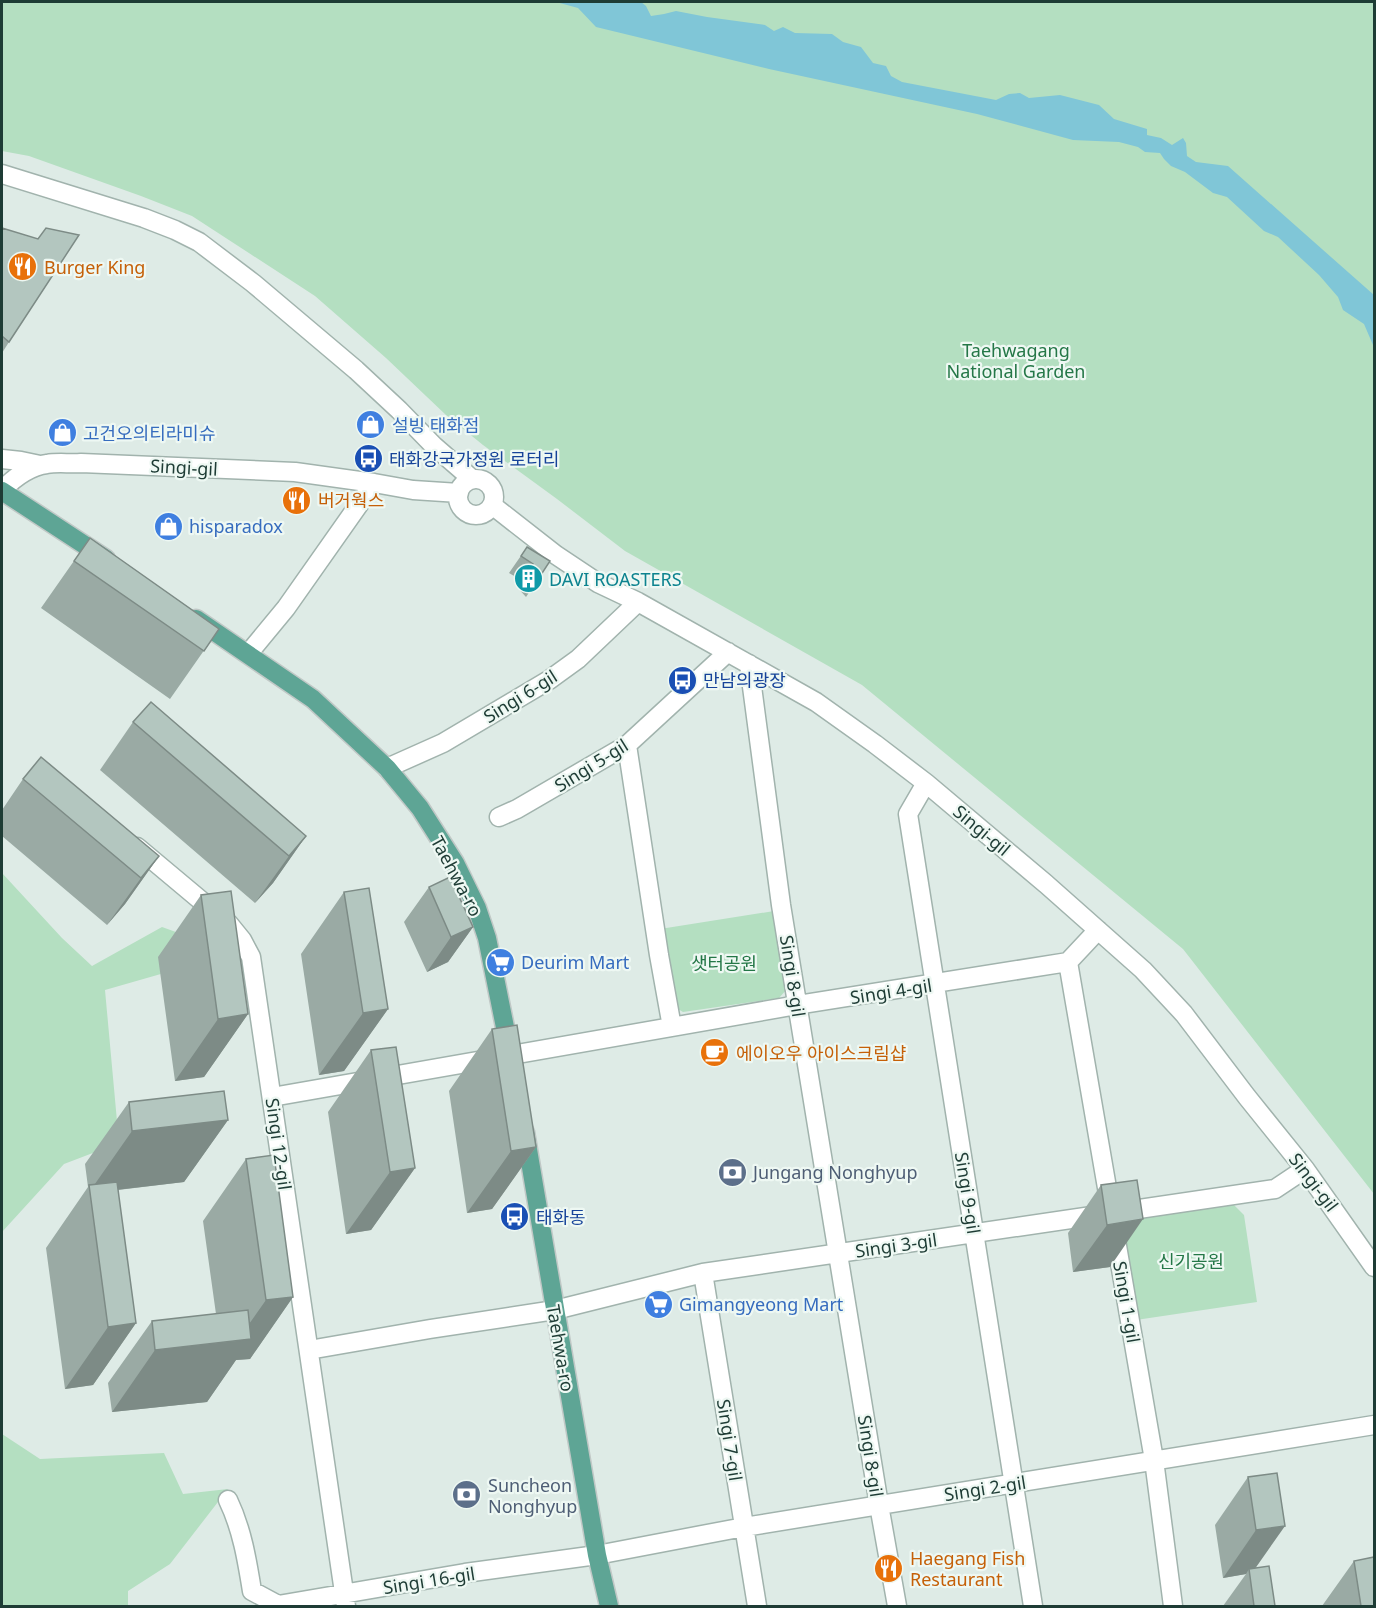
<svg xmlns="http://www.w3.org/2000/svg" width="1376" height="1608" font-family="'Noto Sans','Noto Sans KR',sans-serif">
	<rect width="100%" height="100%" fill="#deebe6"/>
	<path fill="#b4dfc1" d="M2 2H1374V1194L1183 949 862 685 625 551 557 499 483 445 446 415 386 358 315 296 192 216 141 196 29 156 2 151Z
		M2 873 62 938 92 966 162 927 234 953 105 990 119 1143 64 1164 2 1232Z
		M774 911 787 989 779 998 683 1012 673 1006 660 929Z
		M1233 1204 1244 1215 1257 1302 1136 1320 1122 1231 1131 1219Z
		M2 1434 40 1459 164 1453 183 1494 228 1489 170 1564 128 1591V1606H2Z"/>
	<path fill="#80c6d7" d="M556 2H641L646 6 651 16 664 14 676 11 707 17 765 25 774 31 783 27 795 33 832 34 843 42 861 47 873 63 886 66 891 76 902 82 996 100 1009 94 1020 93 1029 98 1060 95 1099 105 1114 119 1147 129V135L1161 138 1172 145 1183 138 1186 143 1187 156 1196 162 1228 166 1374 295V359L1373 345 1364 324 1343 310 1338 297 1319 275 1278 237 1264 231 1227 197 1213 193 1185 172 1171 166 1164 159 1160 153 1145 152 1138 147 1119 142 1073 140 977 114 769 69 596 27 578 8Z"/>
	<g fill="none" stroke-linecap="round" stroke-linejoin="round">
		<defs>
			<path id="minor" d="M2 174 144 218 175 230 199 242 253 283 356 370 399 410 434 446 472 479
				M2 459 21 461 40 465
				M458 497a18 18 0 1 1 36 0a18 18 0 1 1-36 0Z
				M2 490C13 479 30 466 47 464 58 462 70 464 81 463L295 472 374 483 413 490 459 493
				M492 505 556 555 598 583 638 602 816 702 875 744 926 783 1046 884 1143 970 1184 1014 1247 1097 1305 1169 1374 1267
				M248 654 286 608 374 483
				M749 664 781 905 879 1505 897 1606
				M627 745 659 955 672 1027
				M387 768 443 743 549 680 578 659 638 602
				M926 783 908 814 1033 1606
				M499 817 517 809 627 745 728 652
				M137 847 229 924 242 940 251 957 346 1606
				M1068 962 1154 1460 1173 1606
				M272 1097 797 1005 1068 962 1098 930
				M703 1273 757 1606
				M309 1350 430 1329 555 1310 703 1273 1275 1189 1305 1169
				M228 1500C242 1529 247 1560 252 1591L278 1605 465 1573 597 1555 744 1527 1374 1425"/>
			<path id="major" d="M2 491 106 559
				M196 619 313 699 387 768 420 808 455 863 477 908 487 938 510 1052
				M525 1132 597 1555 609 1606"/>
		</defs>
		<use href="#minor" stroke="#a1b3ad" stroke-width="21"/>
		<use href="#major" stroke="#c0c8c6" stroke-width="21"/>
		<use href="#minor" stroke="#fff" stroke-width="18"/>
		<use href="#major" stroke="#5ea595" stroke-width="18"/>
	</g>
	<path fill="#9aaaa4" d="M2 228 9 342 2 353Z
		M90 538 219 629 170 699 41 608Z
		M527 547 537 581 526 597 517 587 521 580 509 573Z
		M133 722 306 836 273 883 255 903 100 770Z
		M23 779 159 856 125 904 107 925 2 836V810Z
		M429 887 473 927 448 962 427 972 404 922Z
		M344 892 388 1009 344 1071 319 1075 301 954Z
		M201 895 248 1014 204 1077 175 1081 158 957Z
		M492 1029 536 1147 492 1209 467 1213 449 1091Z
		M371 1050 415 1168 371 1230 346 1234 328 1112Z
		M129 1102 228 1120 184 1182 118 1190 136 1323 93 1385 65 1389 46 1248 88 1187 85 1164Z
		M246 1159 293 1297 250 1359 236 1360 207 1402 112 1412 108 1383 152 1321 216 1314 203 1221Z
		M1137 1180 1110 1267 1073 1272 1068 1233 1101 1185Z
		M1277 1473 1255 1568 1275 1606H1223L1246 1574 1223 1578 1215 1525 1248 1477Z
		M1354 1561 1374 1606H1322Z"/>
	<path fill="#7d8b86" d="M306 836 273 883 255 903 289 856Z
		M159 856 125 904 107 925 141 878Z
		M473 927 448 962 427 972 451 937Z
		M388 1009 344 1071 319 1075 363 1013Z
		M248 1014 204 1077 175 1081 218 1019Z
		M228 1120 184 1182 90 1193V1191L132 1131Z
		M536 1147 492 1209 467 1213 511 1151Z
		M415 1168 371 1230 346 1234 390 1172Z
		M1143 1219 1110 1267 1073 1272 1107 1225Z
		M293 1297 250 1359 236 1360 207 1402 112 1412 155 1350 237 1341 266 1300Z
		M136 1323 93 1385 65 1389 108 1327Z
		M1285 1526 1252 1573 1249 1569 1246 1574 1223 1578 1256 1530Z"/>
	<path fill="#b3c6bf" stroke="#7d8b86" stroke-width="1.5" d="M2 228 38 239 46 228 79 235 9 342 2 336Z
		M90 538 219 629 204 651 74 561Z
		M527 547 550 561 537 581 529 570 533 564 521 556Z
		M151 702 306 836 289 856 133 722Z
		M41 757 159 856 141 878 23 779Z
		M450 877 473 927 451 937 429 887Z
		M369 888 388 1009 363 1013 344 892Z
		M231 891 248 1014 218 1019 201 895Z
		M517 1025 536 1147 511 1151 492 1029Z
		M396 1047 415 1168 390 1172 371 1050Z
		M224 1091 228 1120 132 1131 129 1102Z
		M274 1155 293 1297 266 1300 246 1159Z
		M1137 1180 1143 1219 1107 1225 1101 1185Z
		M117 1182 136 1323 108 1327 89 1185Z
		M248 1310 251 1339 155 1350 152 1321Z
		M1277 1473 1285 1526 1256 1530 1248 1477Z
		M1374 1557V1606H1361L1354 1561Z
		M1269 1566 1275 1606H1254L1249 1569Z"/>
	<defs>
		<symbol id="restaurant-disc" viewBox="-11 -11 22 22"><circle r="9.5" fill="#e8710a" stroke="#eef8f3"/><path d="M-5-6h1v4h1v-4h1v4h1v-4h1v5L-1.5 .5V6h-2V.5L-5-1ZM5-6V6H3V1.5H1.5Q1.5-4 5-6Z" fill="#fff"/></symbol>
		<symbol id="shop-disc" viewBox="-11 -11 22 22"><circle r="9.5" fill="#3f7fe0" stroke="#eef8f3"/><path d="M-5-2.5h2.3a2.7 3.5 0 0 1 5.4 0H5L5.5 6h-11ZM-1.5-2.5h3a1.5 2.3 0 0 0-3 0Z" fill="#fff"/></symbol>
		<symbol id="bus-disc" viewBox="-11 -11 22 22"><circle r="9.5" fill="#1a4fb4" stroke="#eef8f3"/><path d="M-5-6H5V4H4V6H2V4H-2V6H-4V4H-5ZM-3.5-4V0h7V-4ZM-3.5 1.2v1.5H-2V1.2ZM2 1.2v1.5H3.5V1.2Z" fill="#fff"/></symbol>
		<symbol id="building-disc" viewBox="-11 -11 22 22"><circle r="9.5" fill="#0f9aa8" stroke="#eef8f3"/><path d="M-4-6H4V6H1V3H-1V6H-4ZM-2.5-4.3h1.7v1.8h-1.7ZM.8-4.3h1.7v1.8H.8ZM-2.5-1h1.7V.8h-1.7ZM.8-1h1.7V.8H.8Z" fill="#fff"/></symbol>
		<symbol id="supermarket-disc" viewBox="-11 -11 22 22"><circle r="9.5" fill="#3f7fe0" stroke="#eef8f3"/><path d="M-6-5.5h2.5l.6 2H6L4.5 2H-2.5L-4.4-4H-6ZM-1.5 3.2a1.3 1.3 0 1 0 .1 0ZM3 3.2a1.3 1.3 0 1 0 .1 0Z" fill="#fff"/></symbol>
		<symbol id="cafe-disc" viewBox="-11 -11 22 22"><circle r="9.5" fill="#e8710a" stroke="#eef8f3"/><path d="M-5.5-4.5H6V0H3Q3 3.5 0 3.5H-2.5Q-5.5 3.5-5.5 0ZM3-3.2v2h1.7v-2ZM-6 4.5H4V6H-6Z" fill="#fff"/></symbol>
		<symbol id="bank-disc" viewBox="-11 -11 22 22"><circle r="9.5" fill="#5c6f8a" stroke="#eef8f3"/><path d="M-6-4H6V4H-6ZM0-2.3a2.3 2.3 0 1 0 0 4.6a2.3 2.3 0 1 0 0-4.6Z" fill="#fff"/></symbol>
	</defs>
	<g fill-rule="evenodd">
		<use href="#restaurant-disc" x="6" y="250" width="33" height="33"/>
		<use href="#shop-disc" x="354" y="408" width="33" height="33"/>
		<use href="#shop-disc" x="46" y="416" width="33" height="33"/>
		<use href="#bus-disc" x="352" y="442" width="33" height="33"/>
		<use href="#restaurant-disc" x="280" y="484" width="33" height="33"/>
		<use href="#shop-disc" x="152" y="510" width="33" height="33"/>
		<use href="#building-disc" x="512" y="562" width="33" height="33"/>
		<use href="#bus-disc" x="666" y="664" width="33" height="33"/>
		<use href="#supermarket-disc" x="484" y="946" width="33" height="33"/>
		<use href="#cafe-disc" x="698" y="1036" width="33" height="33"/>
		<use href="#bank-disc" x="716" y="1156" width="33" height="33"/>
		<use href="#bus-disc" x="498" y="1200" width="33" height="33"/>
		<use href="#supermarket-disc" x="642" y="1288" width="33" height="33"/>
		<use href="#bank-disc" x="450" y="1478" width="33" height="33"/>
		<use href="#restaurant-disc" x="872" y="1552" width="33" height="33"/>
	</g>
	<g text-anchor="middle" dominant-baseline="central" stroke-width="4.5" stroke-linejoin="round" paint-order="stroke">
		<g font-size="18" fill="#c56008" stroke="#eef8f3" text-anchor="start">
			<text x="44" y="267">Burger King</text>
			<text x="318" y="500">버거웍스</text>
			<text x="736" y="1053">에이오우 아이스크림샵</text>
			<text x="910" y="1558">Haegang Fish<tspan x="910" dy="21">Restaurant</tspan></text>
		</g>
		<g font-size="18" fill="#247747" stroke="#eef8f3">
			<text x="1016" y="350">Taehwagang<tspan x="1016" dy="21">National Garden</tspan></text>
			<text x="724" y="963">샛터공원</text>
			<text x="1191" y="1261">신기공원</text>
		</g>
		<g font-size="18" fill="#366cbe" stroke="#eef8f3" text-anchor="start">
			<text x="392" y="425">설빙 태화점</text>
			<text x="83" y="433">고건오의티라미슈</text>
			<text x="189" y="526">hisparadox</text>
			<text x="521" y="962">Deurim Mart</text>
			<text x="679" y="1304">Gimangyeong Mart</text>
		</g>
		<g font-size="18" fill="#164399" stroke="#eef8f3" text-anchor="start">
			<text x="389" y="459">태화강국가정원 로터리</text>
			<text x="703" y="680">만남의광장</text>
			<text x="536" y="1217">태화동</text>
		</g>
		<g font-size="18" fill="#1e3c35" stroke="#eef8f3">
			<text transform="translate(184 467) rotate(3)">Singi-gil</text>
			<text transform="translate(520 696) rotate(-32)">Singi 6-gil</text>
			<text transform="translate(591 765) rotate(-32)">Singi 5-gil</text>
			<text transform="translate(982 830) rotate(40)">Singi-gil</text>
			<text transform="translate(457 876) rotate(62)">Taehwa-ro</text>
			<text transform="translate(793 976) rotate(81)">Singi 8-gil</text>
			<text transform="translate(891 991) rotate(-9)">Singi 4-gil</text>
			<text transform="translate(279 1144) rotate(82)">Singi 12-gil</text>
			<text transform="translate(1314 1182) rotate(53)">Singi-gil</text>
			<text transform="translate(968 1193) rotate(81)">Singi 9-gil</text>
			<text transform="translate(896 1245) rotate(-8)">Singi 3-gil</text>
			<text transform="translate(1127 1302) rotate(80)">Singi 1-gil</text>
			<text transform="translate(561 1348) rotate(80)">Taehwa-ro</text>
			<text transform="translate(730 1440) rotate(81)">Singi 7-gil</text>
			<text transform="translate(871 1456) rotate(81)">Singi 8-gil</text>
			<text transform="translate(985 1488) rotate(-9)">Singi 2-gil</text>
			<text transform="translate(429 1580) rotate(-9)">Singi 16-gil</text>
		</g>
		<g font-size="18" fill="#0d838f" stroke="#eef8f3" text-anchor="start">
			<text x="549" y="579">DAVI ROASTERS</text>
		</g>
		<g font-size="18" fill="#4e5e75" stroke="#eef8f3" text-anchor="start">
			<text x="753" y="1172">Jungang Nonghyup</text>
			<text x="488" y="1485">Suncheon<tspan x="488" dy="21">Nonghyup</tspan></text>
		</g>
	</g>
	<rect width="1376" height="1608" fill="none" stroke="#1e3c35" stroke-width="6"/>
</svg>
